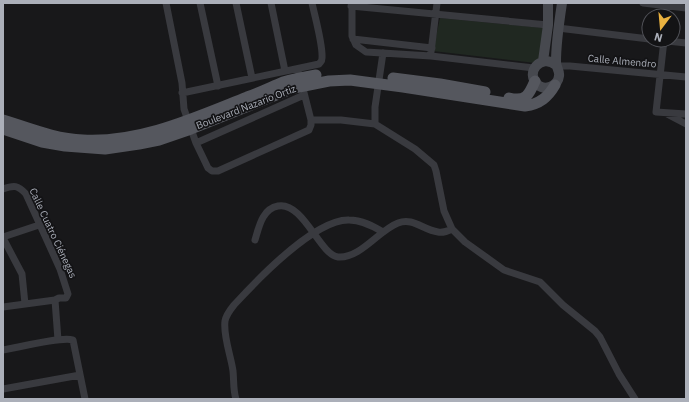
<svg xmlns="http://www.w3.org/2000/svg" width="689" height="402" font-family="'IBM Plex Sans',sans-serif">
	<rect width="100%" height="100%" fill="#18181a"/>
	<path fill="#202821" d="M440 18 544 28 542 57 535 63 433 51Z"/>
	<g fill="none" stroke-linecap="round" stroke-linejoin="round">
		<path stroke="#393a3f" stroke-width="7" d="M166 3 182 83 184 109 196 143 208 168 212 171H218L309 130 311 125V120L298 69
			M200 3 218 86
			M236 3 252 78
			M271 3 285 71
			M352 3V36L356 45 366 52 431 56 534 68
			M643 3 686 8
			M351 6 548 25
			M666 16 667 3
			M558 28 649 39
			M353 39 432 48
			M658 40 686 43
			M664 40 656 112 686 114
			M431 52 437 3
			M558 68 560 66H570L686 77
			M182 93 319 64C321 61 322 62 322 58 323 45 315 17 312 3
			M667 114 686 124
			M311 120H341L375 124 415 149 434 165 436 171 444 211 452 229 465 242 504 270 540 282 563 305 595 331 600 337 619 374 635 399
			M375 124V107L383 53
			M196 143 304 95
			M3 189C14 185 18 185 26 194L60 269 68 294 66 298H59L55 300 3 307
			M3 237 39 225
			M3 238 22 274 25 304
			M255 240C259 227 262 209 278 206 303 201 320 255 338 257 360 259 379 230 398 223 413 217 423 230 438 232 443 233 448 231 452 229
			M55 300 58 340
			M3 350C17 348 62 336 73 340L85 399
			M3 389 80 375
			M236 399C233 390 234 380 233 371 231 356 223 336 225 321 226 315 230 310 234 305 256 281 315 219 349 220 362 220 373 226 383 232"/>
		<path stroke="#47494f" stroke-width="10" d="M543 61 548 25V3
			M556 65C541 53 524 73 538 85 545 91 558 86 559 76 560 71 556 67 556 62 556 42 559 23 562 3"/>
		<path stroke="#55575e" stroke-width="11" d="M393 78 440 84 485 92
			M509 98C526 102 529 95 535 81
			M3 120C29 128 55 139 83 140 140 143 194 118 247 97 259 93 271 87 283 82 294 79 305 77 316 75
			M3 129 42 142 65 146 105 149 139 144 159 140 191 129 294 88 329 81 350 80 403 87 525 106C540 104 548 97 555 85"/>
	</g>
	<g text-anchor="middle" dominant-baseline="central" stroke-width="3.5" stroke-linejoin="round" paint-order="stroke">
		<g font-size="10" fill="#abafb9" stroke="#131315">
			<text transform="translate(622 61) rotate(5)">Calle Almendro</text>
			<text transform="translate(246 107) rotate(-21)">Boulevard Nazario Ortiz</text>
			<text transform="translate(53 233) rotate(65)">Calle Cuatro Ciénegas</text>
		</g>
	</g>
	<rect width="689" height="402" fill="none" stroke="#abafb9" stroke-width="8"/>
	<g transform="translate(661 28) rotate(196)"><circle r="19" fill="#131315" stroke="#505157"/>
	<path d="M0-3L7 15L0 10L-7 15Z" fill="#eab240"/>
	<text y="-6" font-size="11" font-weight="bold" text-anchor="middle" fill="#abafb9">N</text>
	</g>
</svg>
